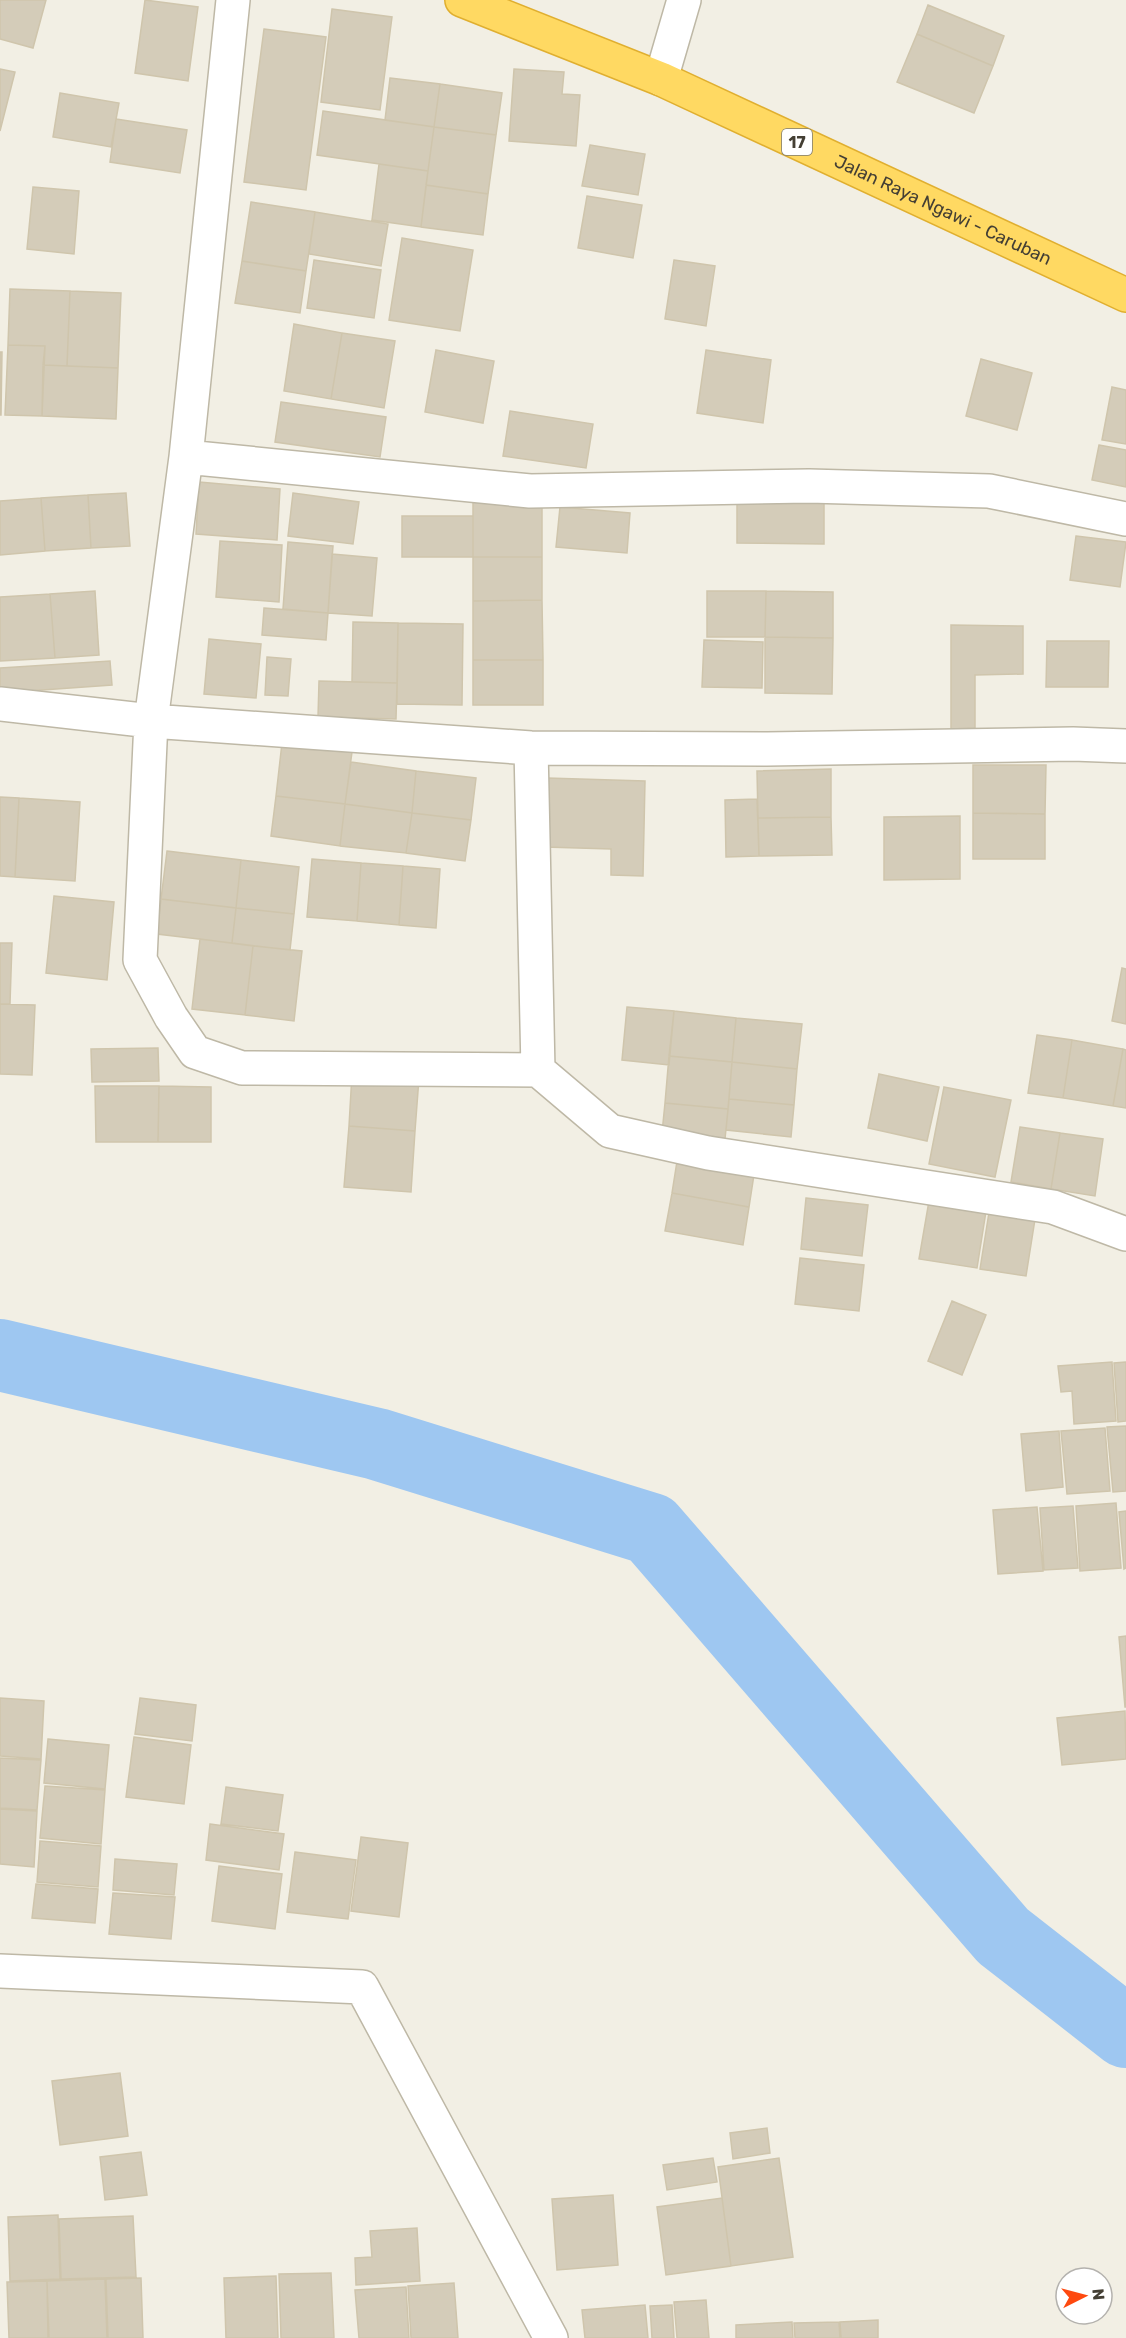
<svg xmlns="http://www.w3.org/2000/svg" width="1126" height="2338" font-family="Rubik,sans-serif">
	<rect width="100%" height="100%" fill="#f2efe4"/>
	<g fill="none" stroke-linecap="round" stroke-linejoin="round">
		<path stroke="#9ec7f1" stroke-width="72" d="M0 1355 377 1444 651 1529 1003 1936 1126 2032"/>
	</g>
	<path fill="#d4ccb9" stroke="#cfc5ac" stroke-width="1.5" d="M0 0H46L33 48 0 39Z
		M145 0 198 7 188 81 135 73Z
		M928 5 1004 36 993 66 917 34Z
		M332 9 392 17 380 110 321 102Z
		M264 29 326 37 306 190 244 182Z
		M917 34 993 66 974 113 897 82Z
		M0 69 15 72 0 131Z
		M514 69 564 72 562 94 580 95 576 146 509 141Z
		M390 78 440 84 434 127 385 120Z
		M440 84 502 93 496 135 434 127Z
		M60 93 119 103 111 147 53 137Z
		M323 111 434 127 428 171 317 155Z
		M116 119 187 130 180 173 110 162Z
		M434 127 496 135 488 194 426 185Z
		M590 145 645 154 638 195 582 186Z
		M379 164 428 171 421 227 372 220Z
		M426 185 488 194 483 235 421 227Z
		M33 187 79 191 74 254 27 249Z
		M587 196 642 205 633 258 578 248Z
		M251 202 315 212 306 271 242 261Z
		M315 212 388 224 381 266 309 254Z
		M402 238 473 250 460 331 389 320Z
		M314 260 381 270 374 318 307 308Z
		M674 260 715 266 706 326 665 319Z
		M242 261 306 271 300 313 235 303Z
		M10 289 70 291 67 366 43 365 45 346 8 345Z
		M70 291 121 293 118 368 67 366Z
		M294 324 342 333 331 399 284 391Z
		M342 333 395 341 384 408 331 399Z
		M8 345 45 346 42 416 5 415Z
		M436 350 494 361 483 423 425 412Z
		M706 350 771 360 763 423 697 413Z
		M0 352H2L1 415H0Z
		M981 359 1032 373 1017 430 966 416Z
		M43 365 118 368 116 419 42 416Z
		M1112 387 1126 390V444L1102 440Z
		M281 402 386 417 380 457 275 442Z
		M510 411 593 424 586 468 503 456Z
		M1099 445 1126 450V487L1092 480Z
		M199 482 280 489 277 540 196 534Z
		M126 493 130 546 91 548 88 495Z
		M293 493 359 502 353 544 288 536Z
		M737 494H824V544L737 543Z
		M88 495 91 548 45 551 41 498Z
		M41 498 45 551 0 555V501Z
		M473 502H542V557H473Z
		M560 507 630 513 627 553 556 547Z
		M402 516H473V557H402Z
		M1076 536 1126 542 1120 587 1070 580Z
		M220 541 282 545 279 602 216 597Z
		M288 542 333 546 328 613 283 609Z
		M332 554 377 558 372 616 328 613Z
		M473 557H542V600L473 601Z
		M95 591 99 655 55 658 50 594Z
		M707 591H766L765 637H707Z
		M766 591 833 592V638L765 637Z
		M50 594 55 658 0 661V597Z
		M542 600 543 660H473V601Z
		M264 608 328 613 326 640 262 635Z
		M353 622 398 623 397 683 352 682Z
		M398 623 463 624 462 705 397 704Z
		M951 625 1023 626V674L975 675V728L951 729Z
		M765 637 833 638 832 694 765 693Z
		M209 639 261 644 256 698 204 694Z
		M704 640 763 642 762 688 702 687Z
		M1047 641H1109L1108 687H1046Z
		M267 657 291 659 288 696 265 695Z
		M473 660H543V705H473Z
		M110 661 112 685 0 693V668Z
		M319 681 397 683 396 719 318 717Z
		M282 743 352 752 345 804 276 796Z
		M351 762 416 771 412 813 345 804Z
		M973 765H1046L1045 814 973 813Z
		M831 769V817L758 818 757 771Z
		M416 771 476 778 471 820 412 813Z
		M547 778 645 781 643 876 611 875V849L545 847Z
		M276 796 345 804 340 846 271 836Z
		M0 797 19 798 15 877 0 876Z
		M19 798 80 802 75 881 15 877Z
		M757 799 759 856 726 857 725 800Z
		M345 804 412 813 406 853 340 846Z
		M412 813 471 820 465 861 406 853Z
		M973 813 1045 814V859H973Z
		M960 816V879L884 880V817Z
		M831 817 832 855 759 856 758 818Z
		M167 851 241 860 236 908 161 899Z
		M312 859 361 863 357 921 307 917Z
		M241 860 299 867 294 914 236 908Z
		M361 863 403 866 399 925 357 921Z
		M403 866 440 869 436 928 399 925Z
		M54 896 114 902 107 980 46 973Z
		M161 899 236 908 232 943 157 934Z
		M236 908 294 914 290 950 232 943Z
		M200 939 253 946 245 1015 192 1009Z
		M0 943H12L10 1004H0Z
		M253 946 302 951 294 1021 245 1015Z
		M1122 968 1126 969V1024L1112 1021Z
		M0 1004 35 1005 32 1075 0 1074Z
		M627 1007 674 1011 669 1065 622 1060Z
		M674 1011 736 1018 732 1062 669 1056Z
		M736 1018 802 1024 797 1069 732 1062Z
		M1037 1035 1072 1040 1063 1098 1028 1093Z
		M1072 1040 1123 1049 1113 1106 1063 1098Z
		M158 1048 159 1081 92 1082 91 1049Z
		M1123 1049 1126 1050V1108L1113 1106Z
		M669 1056 732 1062 728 1109 665 1103Z
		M732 1062 797 1069 794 1105 729 1099Z
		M352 1074 419 1078 415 1131 349 1126Z
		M879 1074 939 1087 927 1141 868 1128Z
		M95 1086H159L158 1142H96Z
		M159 1086 211 1087V1142H158Z
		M944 1087 1011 1100 995 1177 929 1164Z
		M729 1099 794 1105 791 1137 726 1130Z
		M665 1103 728 1109 725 1139 662 1133Z
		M349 1126 415 1131 411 1192 344 1187Z
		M1020 1127 1060 1133 1051 1189 1011 1182Z
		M1060 1133 1103 1139 1095 1196 1051 1189Z
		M678 1155 755 1168 749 1207 672 1193Z
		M672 1193 749 1207 743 1245 665 1231Z
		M930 1195 987 1205 977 1268 919 1259Z
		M806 1198 868 1205 862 1256 801 1249Z
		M990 1206 1036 1213 1026 1276 980 1269Z
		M800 1258 864 1265 859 1311 795 1304Z
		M952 1301 986 1315 962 1375 928 1361Z
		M1112 1362 1116 1421 1074 1424 1072 1391 1061 1392 1058 1366Z
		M1126 1362V1421L1118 1422 1114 1363Z
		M1126 1426V1491L1113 1492 1107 1427Z
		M1105 1428 1110 1491 1067 1494 1061 1431Z
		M1059 1431 1063 1487 1026 1491 1021 1434Z
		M1116 1503 1121 1568 1080 1571 1076 1506Z
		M1073 1506 1078 1568 1044 1570 1040 1508Z
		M1037 1507 1043 1571 998 1574 993 1510Z
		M1126 1511V1568L1124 1569 1119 1512Z
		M1126 1636V1707H1125L1119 1637Z
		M0 1698 44 1701 41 1759 0 1756Z
		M140 1698 196 1705 192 1741 135 1734Z
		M1125 1711 1126 1759 1062 1765 1057 1718Z
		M134 1737 191 1745 184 1804 126 1797Z
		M48 1739 109 1745 105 1789 44 1783Z
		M0 1758 41 1760 37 1810 0 1808Z
		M45 1786 105 1790 101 1844 40 1838Z
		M226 1787 283 1795 278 1831 221 1824Z
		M0 1809 37 1811 34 1867 0 1864Z
		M210 1824 284 1834 279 1870 206 1860Z
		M361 1837 408 1843 399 1917 351 1911Z
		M40 1841 101 1846 98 1887 37 1882Z
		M295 1852 356 1860 348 1919 287 1912Z
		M115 1859 177 1864 174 1895 113 1890Z
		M219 1866 282 1874 275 1929 212 1921Z
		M36 1884 98 1889 95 1923 32 1918Z
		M113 1893 175 1897 171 1939 109 1934Z
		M120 2073 128 2136 60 2145 52 2081Z
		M767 2128 770 2153 733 2159 730 2133Z
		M141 2152 147 2195 105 2200 100 2157Z
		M713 2158 717 2182 667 2190 663 2165Z
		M779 2158 793 2257 731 2266 718 2167Z
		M613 2195 618 2265 557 2270 552 2199Z
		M722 2198 731 2266 666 2275 657 2207Z
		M58 2215 60 2279 10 2281 8 2217Z
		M133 2216 136 2277 61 2279 59 2219Z
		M417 2228 420 2281 356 2285 355 2258 372 2257 370 2231Z
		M331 2273 334 2338H281L279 2274Z
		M276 2276 278 2338H226L224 2278Z
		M141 2278 143 2338H108L106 2279Z
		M105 2279 107 2338H49L47 2281Z
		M47 2281 48 2338H9L7 2282Z
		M454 2283 458 2338H411L408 2286Z
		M406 2287 409 2338H359L355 2290Z
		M706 2300 709 2338H677L674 2302Z
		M645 2305 648 2338H585L582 2310Z
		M672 2305 674 2338H652L650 2306Z
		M878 2320V2338H841L840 2322Z
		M792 2322 793 2338H736V2325Z
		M839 2322 840 2338H795L794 2323Z"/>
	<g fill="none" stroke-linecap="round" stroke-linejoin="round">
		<defs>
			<path id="minor" d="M233 0 186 457 151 721 140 960 171 1017 195 1052 242 1068 538 1070 610 1131 708 1153 1053 1207 1126 1234
				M661 79 684 0
				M186 457 530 491 809 486 989 491 1126 519
				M0 704 151 721 531 748 767 749 1073 744 1126 746
				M531 748 538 1070
				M0 1971 362 1987 551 2338"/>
			<g id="highway">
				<path id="s1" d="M462 0 661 79 1126 295"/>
			</g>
		</defs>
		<use href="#minor" stroke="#beb8a6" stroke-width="36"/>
		<use href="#highway" stroke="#e0af30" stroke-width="36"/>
		<use href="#minor" stroke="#fff" stroke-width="33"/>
		<use href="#highway" stroke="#ffd962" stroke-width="33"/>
	</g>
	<g text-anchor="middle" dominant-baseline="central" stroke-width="4.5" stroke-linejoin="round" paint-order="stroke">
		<rect fill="#fff" stroke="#7c7971" stroke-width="1.5" x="782" y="129" width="30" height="26" rx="4.5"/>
		<g font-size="16" font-weight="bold" fill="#443f34">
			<text x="797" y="142">17</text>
		</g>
		<g font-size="18" fill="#443f34" stroke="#fff">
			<text stroke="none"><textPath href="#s1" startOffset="525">Jalan Raya Ngawi - Caruban</textPath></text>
		</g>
	</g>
	<g transform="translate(1084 2296) rotate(84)"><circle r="28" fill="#ffffff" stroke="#b4b2ae" stroke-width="1.5"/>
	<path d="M0-4.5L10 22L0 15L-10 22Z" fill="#fe490f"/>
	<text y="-9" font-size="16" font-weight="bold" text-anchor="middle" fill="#443f34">N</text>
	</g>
</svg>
